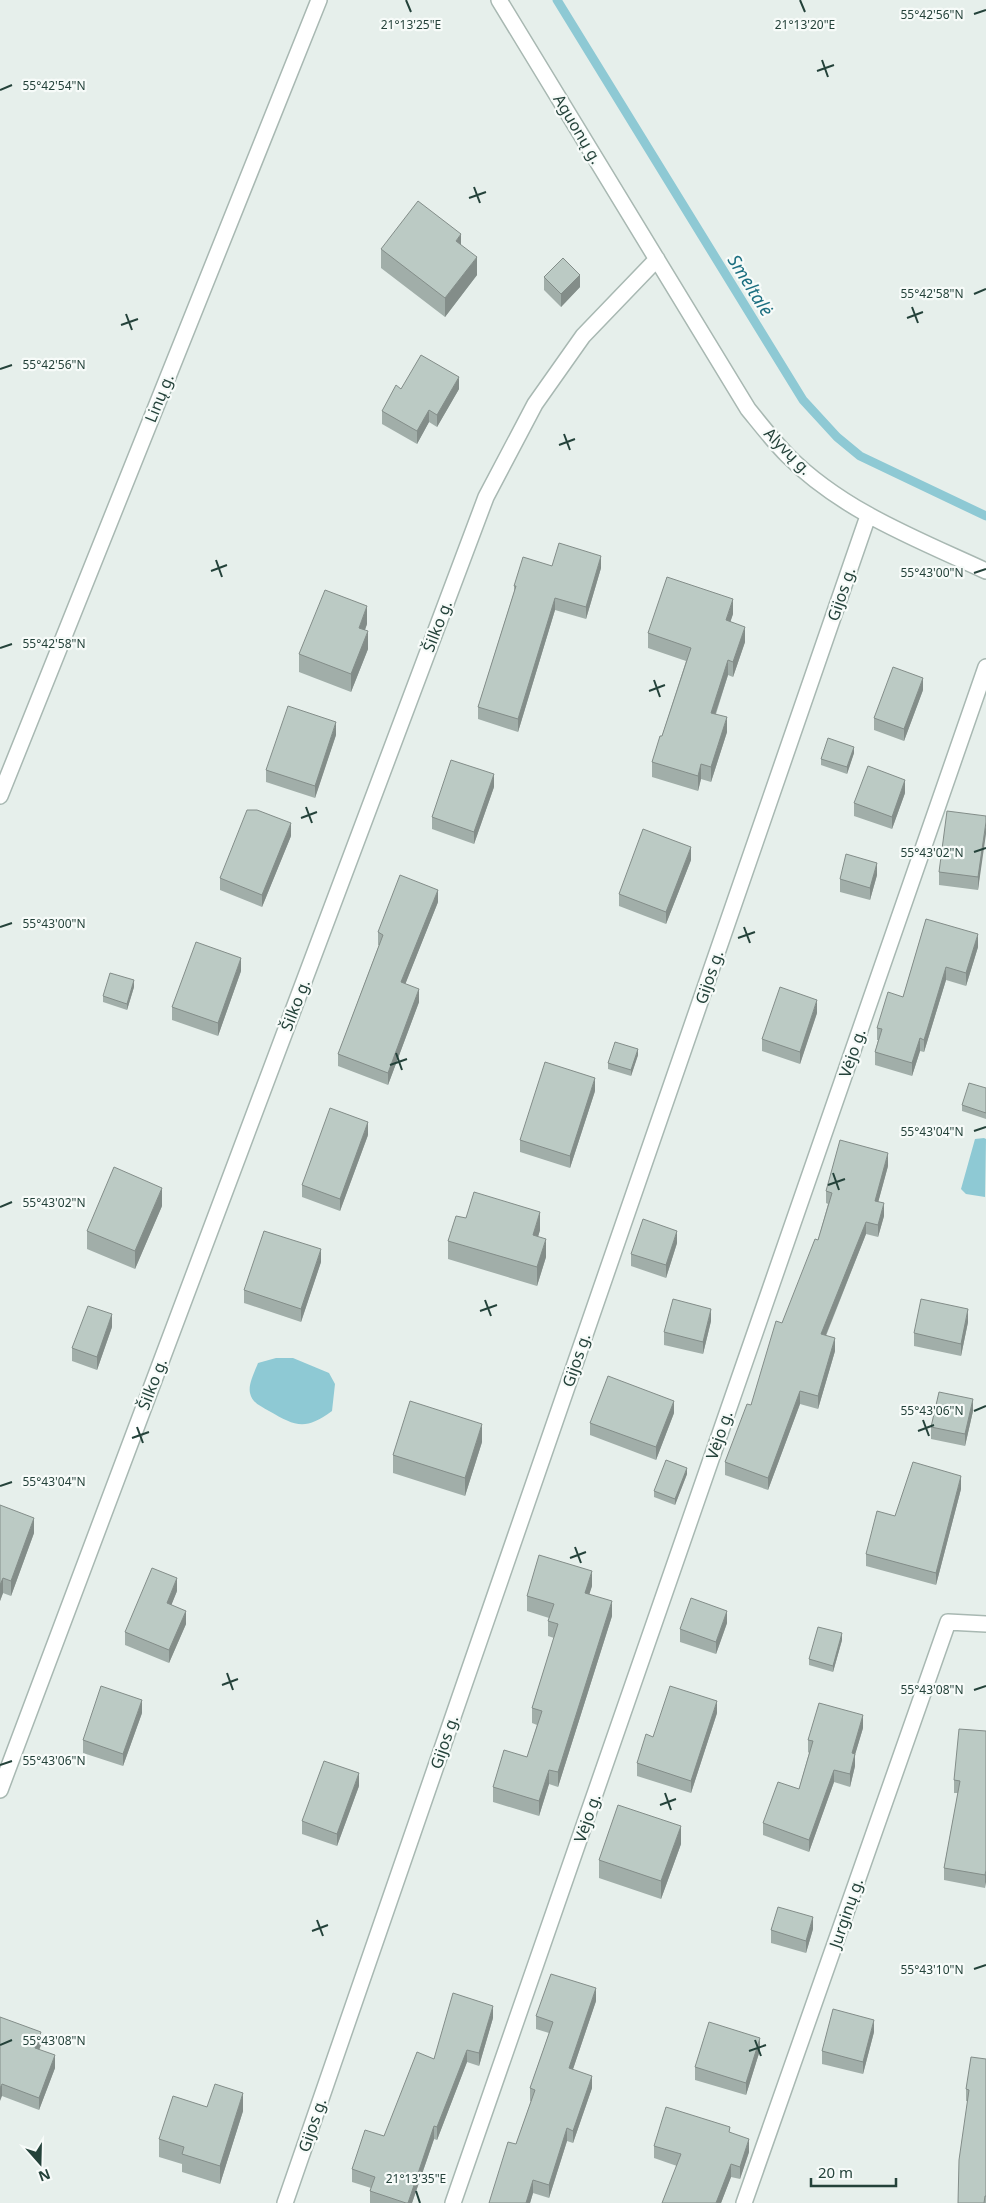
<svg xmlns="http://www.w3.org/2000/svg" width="986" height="2203" font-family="'Noto Sans',sans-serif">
	<rect width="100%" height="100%" fill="#e6efeb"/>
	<path fill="#8ec9d4" d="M984 1138 986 1139 985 1197 966 1194 961 1189 975 1139Z
		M276 1358H293L329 1373 335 1384 332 1411C305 1431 295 1426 269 1411 261 1406 252 1403 250 1393 248 1384 255 1371 258 1363Z"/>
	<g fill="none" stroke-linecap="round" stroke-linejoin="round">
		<path stroke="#8ec9d4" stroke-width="9" d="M557 0 803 400 837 437 860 456 986 516"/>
		<defs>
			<path id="minor" d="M499 0 748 409C761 425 774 442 788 456 843 511 917 539 986 571
				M0 796 319 0
				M0 1790 486 497 535 404 583 336 657 259
				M285 2203 868 516
				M453 2203 986 667
				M744 2203 948 1622 986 1624"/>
		</defs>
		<use href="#minor" stroke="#a8b8b2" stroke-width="18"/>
		<use href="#minor" stroke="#fff" stroke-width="15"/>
	</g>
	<path fill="#a1aea9" d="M461 245 477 275 445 317 381 268V249Z
		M544 277 580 287 561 307 544 290Z
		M401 389H459L437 427 429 422 417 444 382 424V411Z
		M601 568 586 619 555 610 518 732 478 719V707L514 592V586Z
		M733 614 730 622 745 642 733 677 728 675 716 714 727 732 711 782 701 779 698 791 652 777V762L662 736 686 661 648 648V633Z
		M367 624 365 630 368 649 351 692 299 672V654Z
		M923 690 904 741 874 730V718Z
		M336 735 315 798 266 782V770Z
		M854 753 847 774 821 765V759Z
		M494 787 474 844 432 829V817Z
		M905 793 892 829 854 816V803Z
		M986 816 978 890 939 885V872Z
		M291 836 262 907 220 890V878Z
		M691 860 666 924 619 906V894Z
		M877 875 870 900 840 892V879Z
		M438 902 405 984 419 1002 388 1085 338 1066V1054L379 945H378V932Z
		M926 919 978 947 966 986 946 980 924 1052 920 1051 912 1076 875 1065V1052L878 1040H877V1028L903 997Z
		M241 971 218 1036 172 1020V1007Z
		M134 987 127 1010 103 1002V996Z
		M817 1013 800 1064 762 1051V1039Z
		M638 1055 631 1076 608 1069V1063Z
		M986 1088V1119L962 1111V1105Z
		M595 1091 570 1168 520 1152V1140Z
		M368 1135 340 1211 302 1197V1185Z
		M888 1166 878 1202 884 1216 878 1237 866 1234 826 1336 835 1351 818 1409 800 1404 768 1490 725 1475V1462L751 1405 782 1323 818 1240 828 1204 826 1203V1191Z
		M162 1206 135 1269 87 1249V1231Z
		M466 1218 540 1230 538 1237 546 1257 537 1286 448 1259V1241Z
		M677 1243 666 1278 631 1266V1254Z
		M321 1262 301 1322 244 1303V1290Z
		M711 1321 703 1354 664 1345V1332Z
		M968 1322 961 1356 914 1346V1333Z
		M112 1327 97 1370 72 1361V1348Z
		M973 1411 965 1446 931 1439V1427Z
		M674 1413 656 1460 590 1435V1423Z
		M482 1442 465 1496 393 1473V1455Z
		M687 1474 675 1505 654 1497V1491Z
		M961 1489 936 1585 866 1566V1554L895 1516Z
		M0 1505 34 1533 11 1596 3 1593 0 1601Z
		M592 1586 589 1594 612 1616 558 1787 549 1784 539 1816 493 1802V1787L527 1757 537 1725 532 1723V1708L554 1638 548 1636V1621L549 1618 527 1611V1596Z
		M177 1591 171 1605 186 1624 169 1663 125 1645V1632Z
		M727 1623 716 1654 680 1642V1629Z
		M842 1640 833 1672 809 1665V1659Z
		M142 1713 123 1766 83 1753V1740Z
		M717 1713 691 1793 637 1776V1763L653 1737Z
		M863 1728 855 1754V1766L850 1787 834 1782 809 1852 763 1835V1823L799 1789 809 1753 808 1752V1740Z
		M986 1731 985 1888 944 1880V1868L958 1793H954V1780Z
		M359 1786 337 1846 302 1834V1821Z
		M681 1844 661 1899 599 1878V1860Z
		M813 1929 806 1953 771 1943V1930Z
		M596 2001 573 2069 592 2088 573 2143 567 2141 549 2198 533 2193 530 2203H489L516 2144 531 2101H530V2088L549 2033 536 2029V2016Z
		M0 2017 41 2045 39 2050 55 2068 39 2110 2 2096Z
		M493 2018 479 2066 467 2062 437 2140 434 2139 412 2203H370V2191L371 2188 352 2182V2169L384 2136 434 2059Z
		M874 2032 863 2074 822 2064V2051Z
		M760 2050 746 2095 695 2080V2067Z
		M986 2059V2203H958L968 2101H966V2089Z
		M207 2107 243 2111 220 2184 182 2172V2164L159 2157V2139Z
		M730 2133 749 2152 740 2179 731 2177 721 2203H662L677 2166 654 2158V2146Z"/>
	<path fill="#838d89" d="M461 234V252L456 241Z
		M477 257V275L445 317V298Z
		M580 275V287L561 307V294Z
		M459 377V389L437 427V415Z
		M429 410V422L417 444V431Z
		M601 556V568L586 619V607Z
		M555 598V610L518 732V719Z
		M733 599V614L726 635V620Z
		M367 606V624L359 646V628Z
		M745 627V642L733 677V662Z
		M368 631V649L351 692V674Z
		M728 660V675L711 727V713Z
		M923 678V690L904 741V729Z
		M727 717V732L711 782V767Z
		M336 722V735L315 798V786Z
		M854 747V753L847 774V767Z
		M701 764V779L698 791V776Z
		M494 774V787L474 844V832Z
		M905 780V793L892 829V817Z
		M986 822V834L978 890V877Z
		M291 823V836L262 907V895Z
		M691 847V860L666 924V912Z
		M877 863V875L870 900V888Z
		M438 890V902L401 995V982Z
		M978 934V947L966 986V973Z
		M241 958V971L218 1036V1023Z
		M946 967V980L924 1052V1040Z
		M134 980V987L127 1010V1004Z
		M419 989V1002L388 1085V1073Z
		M817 1000V1013L800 1064V1052Z
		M920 1038V1051L912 1076V1063Z
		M638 1049V1055L631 1076V1070Z
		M595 1078V1091L570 1168V1156Z
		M368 1122V1135L340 1211V1199Z
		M888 1153V1166L875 1214V1201Z
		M162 1188V1206L135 1269V1251Z
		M884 1203V1216L878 1237V1225Z
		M540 1212V1230L533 1253V1235Z
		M866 1222V1234L821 1347V1334Z
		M677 1231V1243L666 1278V1265Z
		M546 1239V1257L537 1286V1267Z
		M321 1249V1262L301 1322V1309Z
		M711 1309V1321L703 1354V1342Z
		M968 1309V1322L961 1356V1344Z
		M112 1314V1327L97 1370V1357Z
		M835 1338V1351L818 1409V1396Z
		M800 1391V1404L768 1490V1478Z
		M973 1399V1411L965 1446V1434Z
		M674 1401V1413L656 1460V1447Z
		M482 1424V1442L465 1496V1478Z
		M687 1468V1474L675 1505V1499Z
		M961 1476V1489L936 1585V1573Z
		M34 1518V1533L11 1596V1581Z
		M592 1571V1586L585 1608V1593Z
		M3 1578V1593L0 1601V1585Z
		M177 1578V1591L167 1616V1603Z
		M612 1601V1616L558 1787V1772Z
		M186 1611V1624L169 1663V1650Z
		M727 1611V1623L716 1654V1642Z
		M842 1633V1640L833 1672V1666Z
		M142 1700V1713L123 1766V1754Z
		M717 1701V1713L691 1793V1781Z
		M863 1715V1728L852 1765V1753Z
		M855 1754V1766L850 1787V1774Z
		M549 1770V1784L539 1816V1801Z
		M834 1770V1782L809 1852V1840Z
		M359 1773V1786L337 1846V1834Z
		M681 1826V1844L661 1899V1881Z
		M986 1870V1882L985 1888V1875Z
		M813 1917V1929L806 1953V1941Z
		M596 1988V2001L569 2081V2068Z
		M493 2006V2018L479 2066V2053Z
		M874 2020V2032L863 2074V2062Z
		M41 2032V2045L35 2060V2048Z
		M760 2038V2050L746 2095V2083Z
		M467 2050V2062L437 2140V2127Z
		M55 2055V2068L39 2110V2098Z
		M592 2076V2088L573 2143V2131Z
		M2 2084V2096L0 2101V2088Z
		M243 2093V2111L220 2184V2166Z
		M434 2126V2139L412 2203H408Z
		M567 2128V2141L549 2198V2185Z
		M749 2139V2152L740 2179V2167Z
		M731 2164V2177L721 2203H716Z
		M533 2180V2193L530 2203H526Z"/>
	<path fill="#bbcac4" stroke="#838d89" d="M418 201 461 234 456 241 477 257 445 298 381 249Z
		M563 258 580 275 561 294 544 277Z
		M421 355 459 377 437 415 429 410 417 431 382 411 396 385 401 389Z
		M559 543 601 556 586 607 555 598 518 719 478 707 516 586H514L523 557 552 566Z
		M667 577 733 599 726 620 745 627 733 662 728 660 711 713 727 717 711 767 701 764 698 776 652 762 660 736H662L691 648 648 633Z
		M325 590 367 606 359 628 368 631 351 674 299 654Z
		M893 667 923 678 904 729 874 718Z
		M288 706 336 722 315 786 266 770Z
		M828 738 854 747 847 767 821 759Z
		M451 760 494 774 474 832 432 817Z
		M868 766 905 780 892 817 854 803Z
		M247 810H257L291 823 262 895 220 878Z
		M947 811 986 816V822L978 877 939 872Z
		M643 829 691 847 666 912 619 894Z
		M846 854 877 863 870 888 840 879Z
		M400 875 438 890 401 982 419 989 388 1073 338 1054 383 935 378 932Z
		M926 919 978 934 966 973 946 967 924 1040 920 1038 912 1063 875 1052 882 1029 877 1028 888 992 903 997Z
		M196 942 241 958 218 1023 172 1007Z
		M110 973 134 980 127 1004 103 996Z
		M780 987 817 1000 800 1052 762 1039Z
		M615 1042 638 1049 631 1070 608 1063Z
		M545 1062 595 1078 570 1156 520 1140Z
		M969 1083 986 1088V1113L962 1105Z
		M330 1108 368 1122 340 1199 302 1185Z
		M840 1140 888 1153 875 1201 884 1203 878 1225 866 1222 821 1334 835 1338 818 1396 800 1391 768 1478 725 1462 747 1404 751 1405 776 1321 782 1323 815 1239 818 1240 832 1193 826 1191Z
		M114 1167 162 1188 135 1251 87 1231Z
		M474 1192 540 1212 533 1235 546 1239 537 1267 448 1241 456 1216 466 1218Z
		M643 1219 677 1231 666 1265 631 1254Z
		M264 1231 321 1249 301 1309 244 1290Z
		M673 1299 711 1309 703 1342 664 1332Z
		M921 1299 968 1309 961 1344 914 1333Z
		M88 1306 112 1314 97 1357 72 1348Z
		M608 1376 674 1401 656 1447 590 1423Z
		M939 1392 973 1399 965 1434 931 1427Z
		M410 1401 482 1424 465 1478 393 1455Z
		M666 1460 687 1468 675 1499 654 1491Z
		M913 1462 961 1476 936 1573 866 1554 877 1511 895 1516Z
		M0 1505 34 1518 11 1581 3 1578 0 1585Z
		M539 1555 592 1571 585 1593 612 1601 558 1772 549 1770 539 1801 493 1787 504 1750 527 1757 542 1711 532 1708 558 1624 548 1621 554 1604 527 1596Z
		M152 1568 177 1578 167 1603 186 1611 169 1650 125 1632Z
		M691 1598 727 1611 716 1642 680 1629Z
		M818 1627 842 1633 833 1666 809 1659Z
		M101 1686 142 1700 123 1754 83 1740Z
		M670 1686 717 1701 691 1781 637 1763 646 1734 653 1737Z
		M819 1703 863 1715 852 1753 855 1754 850 1774 834 1770 809 1840 763 1823 778 1782 799 1789 813 1741 808 1740Z
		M959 1729 986 1731V1870L985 1875 944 1868 960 1781 954 1780Z
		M324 1761 359 1773 337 1834 302 1821Z
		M618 1805 681 1826 661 1881 599 1860Z
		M778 1907 813 1917 806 1941 771 1930Z
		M551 1974 596 1988 569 2068 592 2076 573 2131 567 2128 549 2185 533 2180 526 2203H489L508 2142 516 2144 535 2090 530 2088 553 2022 536 2016Z
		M453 1993 493 2006 479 2053 467 2050 437 2127 434 2126 408 2203H406L370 2191 375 2177 352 2169 365 2130 384 2136 417 2052 434 2059Z
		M833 2009 874 2020 863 2062 822 2051Z
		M0 2017 41 2032 35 2048 55 2055 39 2098 2 2084 0 2088Z
		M709 2022 760 2038 746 2083 695 2067Z
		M971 2057 986 2059V2196H985L984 2203H958L959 2160 969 2090 966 2089Z
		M215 2084 243 2093 220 2166 182 2154 184 2147 159 2139 173 2096 207 2107Z
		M666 2107 730 2127 729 2132 749 2139 740 2167 731 2164 716 2203H662L681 2154 654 2146Z"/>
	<path fill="none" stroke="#24423a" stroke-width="2" d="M406 0 411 12M800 0 805 12M974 14 986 10M822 60 828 77M817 71 834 65M0 90 12 85M474 187 480 203M469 198 486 192M974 294 986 289M912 307 918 323M126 314 132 330M907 318 923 312M121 325 138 319M0 369 12 365M564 434 570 450M559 445 575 439M216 560 222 577M211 571 227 565M974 573 986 569M0 648 12 644M654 680 660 697M649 691 665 685M306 807 312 823M301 818 317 812M974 852 986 848M0 927 12 923M744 927 750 943M738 938 755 932M396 1053 402 1070M390 1065 407 1059M974 1131 986 1127M833 1173 839 1190M828 1185 845 1179M0 1207 12 1202M485 1300 491 1316M480 1311 497 1305M974 1411 986 1406M923 1420 929 1436M137 1427 143 1443M918 1431 934 1425M132 1438 149 1432M0 1486 12 1482M575 1547 581 1563M570 1558 586 1552M227 1673 233 1690M222 1685 238 1679M974 1690 986 1686M0 1765 12 1761M665 1793 671 1810M660 1805 676 1799M317 1920 323 1936M312 1931 328 1925M974 1969 986 1965M755 2040 761 2056M0 2045 12 2040M749 2051 766 2045M416 2191 420 2203"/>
	<g text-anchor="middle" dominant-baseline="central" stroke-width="4.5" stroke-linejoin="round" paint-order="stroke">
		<g font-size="16" fill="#24423a" stroke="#f7fbf9">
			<text transform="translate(578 129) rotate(59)">Aguonų g.</text>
			<text transform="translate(159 398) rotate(-68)">Linų g.</text>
			<text transform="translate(788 451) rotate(45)">Alyvų g.</text>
			<text transform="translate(841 594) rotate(-71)">Gijos g.</text>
			<text transform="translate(437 626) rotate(-69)">Šilko g.</text>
			<text transform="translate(709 977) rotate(-71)">Gijos g.</text>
			<text transform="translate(295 1005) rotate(-69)">Šilko g.</text>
			<text transform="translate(852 1053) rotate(-71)">Vėjo g.</text>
			<text transform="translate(576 1360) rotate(-71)">Gijos g.</text>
			<text transform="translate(152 1384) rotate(-69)">Šilko g.</text>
			<text transform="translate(719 1435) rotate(-71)">Vėjo g.</text>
			<text transform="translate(444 1742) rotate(-71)">Gijos g.</text>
			<text transform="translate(587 1818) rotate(-71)">Vėjo g.</text>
			<text transform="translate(846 1913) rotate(-71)">Jurginų g.</text>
			<text transform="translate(312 2125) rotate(-71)">Gijos g.</text>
		</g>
		<g font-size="18" font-style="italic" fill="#1c6f80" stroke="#f7fbf9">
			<text transform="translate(751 285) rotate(58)">Smeltalė</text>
		</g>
	</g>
	<g font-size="12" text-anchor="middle" fill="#24423a" stroke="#f7fbf9" stroke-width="4.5" stroke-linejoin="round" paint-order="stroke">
		<text x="932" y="19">55°42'56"N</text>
		<text x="411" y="29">21°13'25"E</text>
		<text x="805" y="29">21°13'20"E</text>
		<text x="54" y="90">55°42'54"N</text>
		<text x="932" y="298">55°42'58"N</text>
		<text x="54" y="369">55°42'56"N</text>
		<text x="932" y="577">55°43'00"N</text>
		<text x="54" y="648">55°42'58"N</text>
		<text x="932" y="857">55°43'02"N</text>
		<text x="54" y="928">55°43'00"N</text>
		<text x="932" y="1136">55°43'04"N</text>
		<text x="54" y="1207">55°43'02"N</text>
		<text x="932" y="1415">55°43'06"N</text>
		<text x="54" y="1486">55°43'04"N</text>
		<text x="932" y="1694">55°43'08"N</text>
		<text x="54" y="1765">55°43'06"N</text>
		<text x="932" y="1974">55°43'10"N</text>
		<text x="54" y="2045">55°43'08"N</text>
		<text x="416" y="2183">21°13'35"E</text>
	</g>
	<g transform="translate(40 2163) rotate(160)" stroke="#f7fbf9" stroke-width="4" paint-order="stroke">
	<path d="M0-4L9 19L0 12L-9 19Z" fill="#24423a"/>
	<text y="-8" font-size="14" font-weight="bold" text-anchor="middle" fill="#24423a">N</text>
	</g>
	<path d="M811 2178v8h85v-8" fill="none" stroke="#24423a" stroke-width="2.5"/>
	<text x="818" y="2178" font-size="15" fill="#24423a" stroke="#f7fbf9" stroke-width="4" paint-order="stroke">20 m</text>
</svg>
